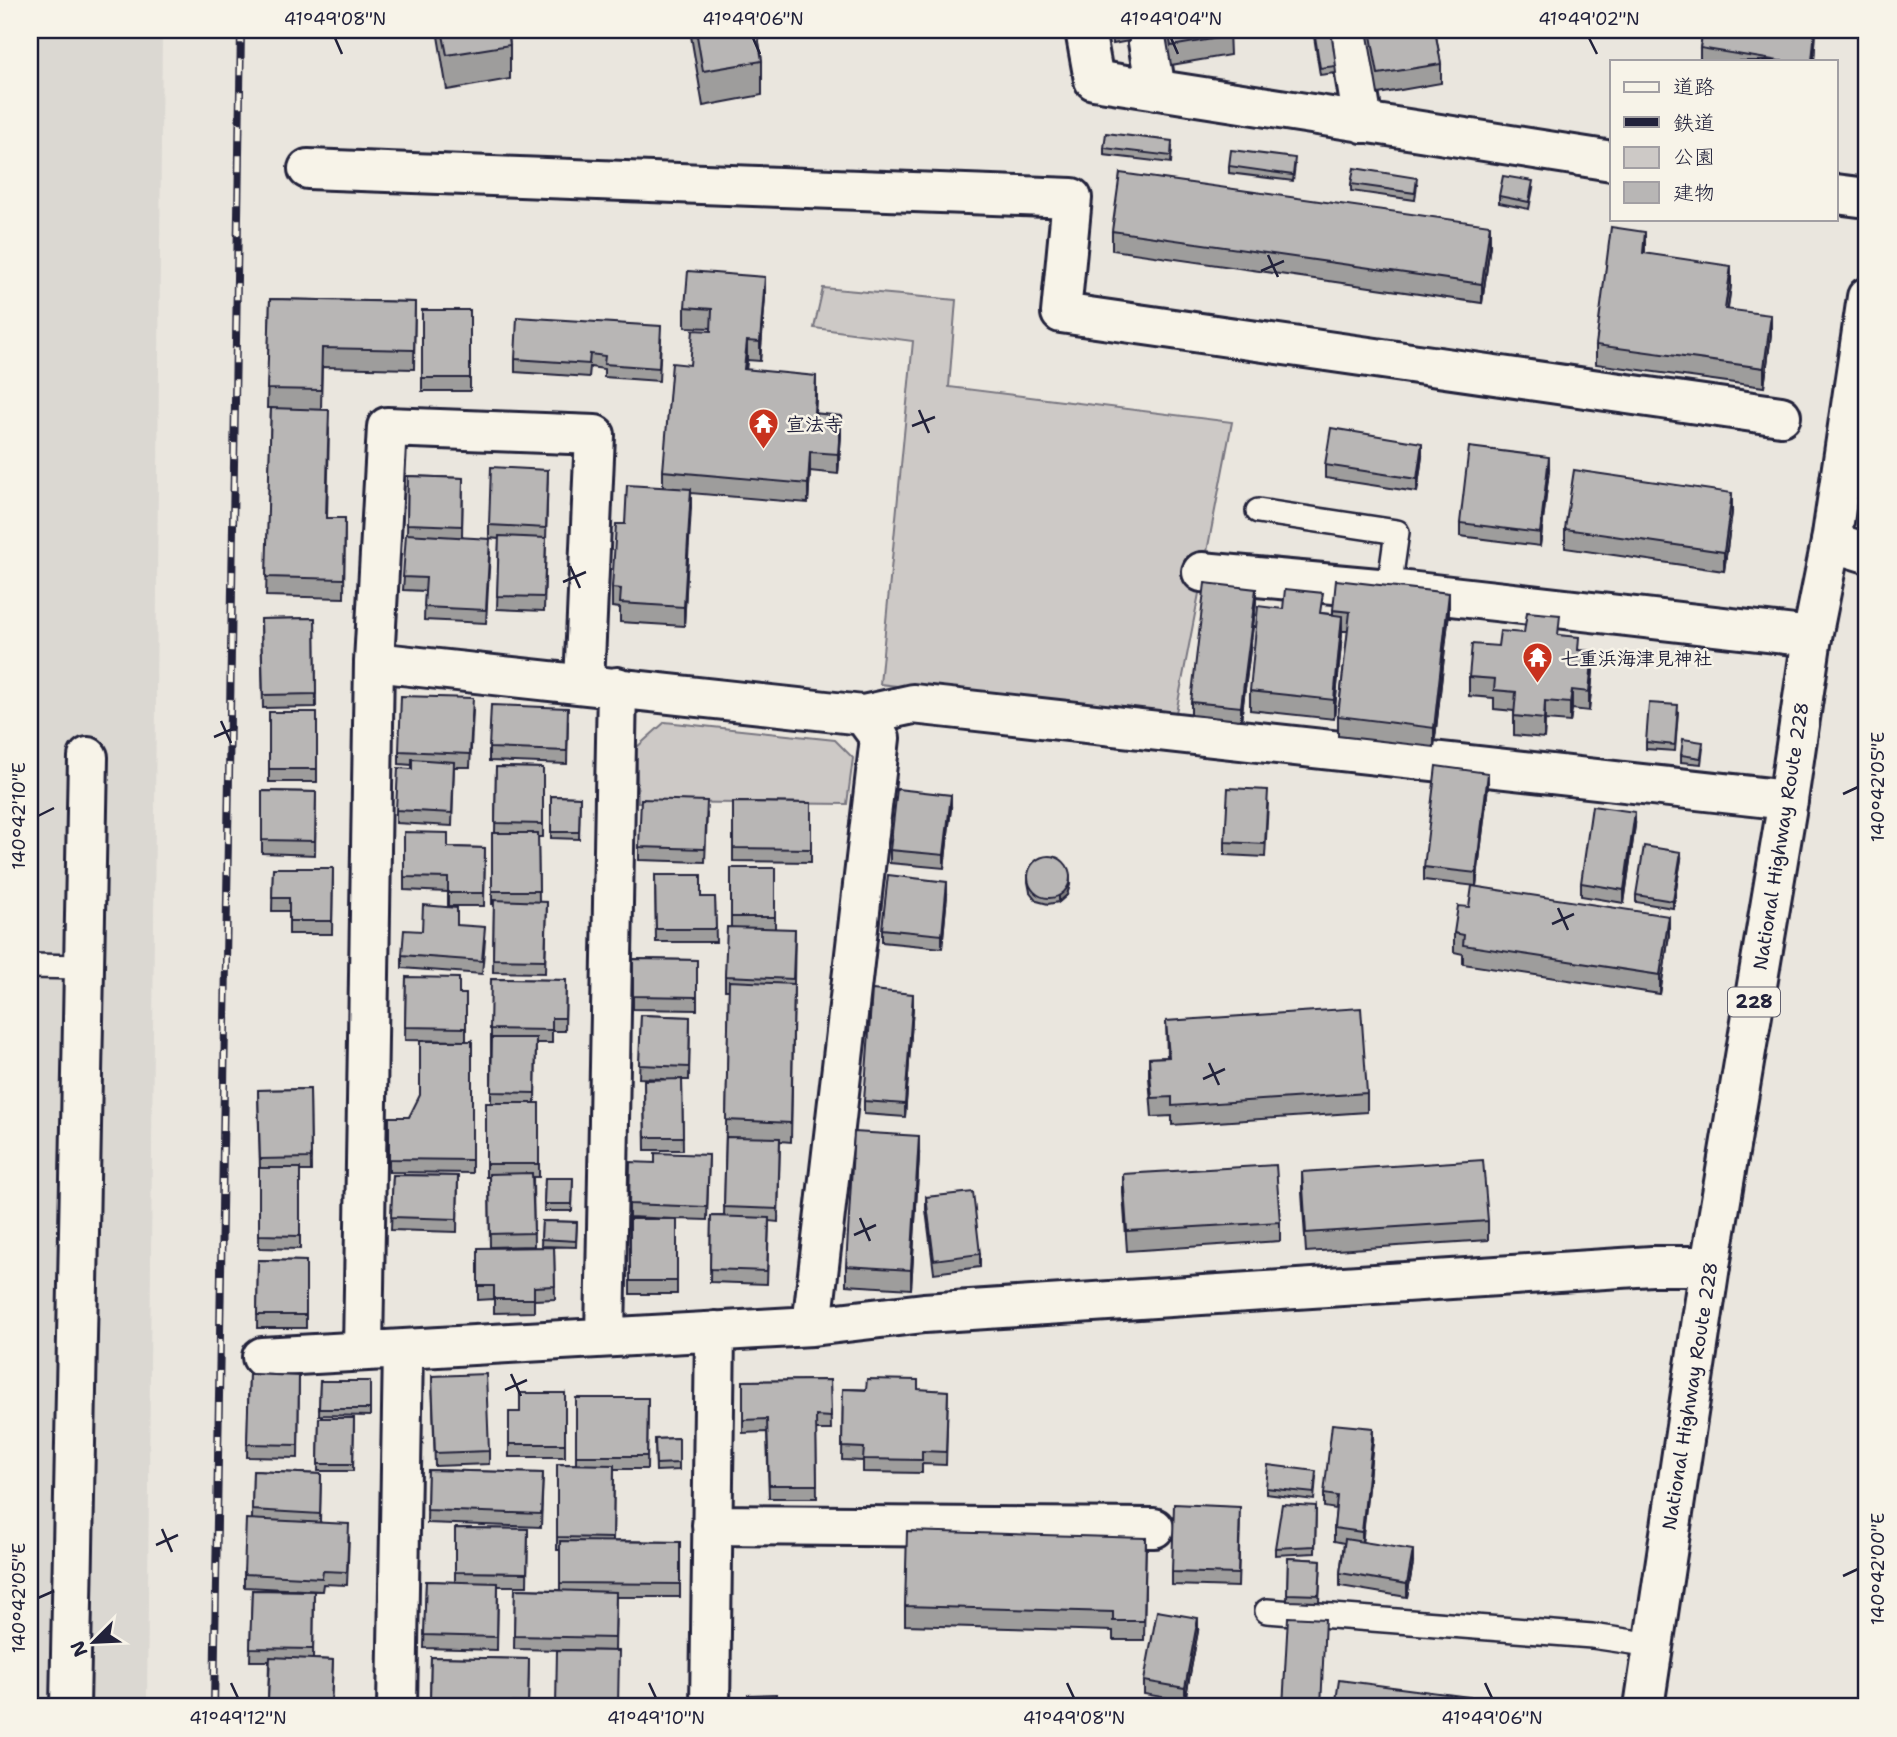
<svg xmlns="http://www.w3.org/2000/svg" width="1897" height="1737" font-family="'Shantell Sans','Klee One',sans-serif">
	<rect width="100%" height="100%" fill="#eae6de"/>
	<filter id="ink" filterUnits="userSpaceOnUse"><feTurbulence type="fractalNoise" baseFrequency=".0143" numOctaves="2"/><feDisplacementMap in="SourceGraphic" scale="14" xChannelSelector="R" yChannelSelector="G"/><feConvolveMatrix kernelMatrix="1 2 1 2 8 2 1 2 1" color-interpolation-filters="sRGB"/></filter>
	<g filter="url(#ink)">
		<path fill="#dbd8d2" d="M30 30H162L147 1707H30Z"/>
		<path fill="#cdc9c6" stroke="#787680" stroke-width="2" d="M823 288 956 300 949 387 1232 422 1175 718 880 684 913 341 814 328Z
			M665 722 835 740 853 758 847 804 638 802 636 748Z"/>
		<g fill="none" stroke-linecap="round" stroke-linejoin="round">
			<defs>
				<path id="service" d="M1258 511 1397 532 1389 589
					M30 966 84 967
					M1267 1611 1592 1636 1653 1645"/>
				<path id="minor" d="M1085 30 1094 80 1612 161
					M1146 30 1156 90
					M1348 30 1363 123
					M308 169 1072 198 1061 313 1781 416
					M1836 194 1867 198
					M1831 542 1867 553
					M1202 572 1389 589 1812 637
					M374 662 863 715 880 738 812 1326
					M863 715 913 704 1788 800
					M605 1337 617 687
					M363 1351 374 662 387 427 595 435 584 683
					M262 1357 812 1326 924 1313 1652 1266H1710
					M712 1525 1154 1528
					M70 1707 88 757
					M397 1707 403 1349
					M710 1707 715 1331"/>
				<path id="trunk" d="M1644 1707 1710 1266 1788 800 1812 637 1831 542 1867 297"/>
			</defs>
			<use href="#service" stroke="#22223b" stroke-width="28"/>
			<use href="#minor" stroke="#22223b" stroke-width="44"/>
			<use href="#trunk" stroke="#22223b" stroke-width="44"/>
			<use href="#service" stroke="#f7f3e8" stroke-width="23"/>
			<use href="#minor" stroke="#f7f3e8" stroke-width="38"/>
			<use href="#trunk" stroke="#f7f3e8" stroke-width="38"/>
			<defs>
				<path id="rail" d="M214 1707 241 30"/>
			</defs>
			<use href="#rail" stroke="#22223b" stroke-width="8"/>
			<use href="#rail" stroke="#f7f3e8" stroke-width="5" stroke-dasharray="16" stroke-linecap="butt"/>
		</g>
		<path fill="#9e9d9c" stroke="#22223b" stroke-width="2" d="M437 30H508L510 45V79L447 90Z
			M690 30H757L762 61V95L703 106Z
			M1111 30H1128L1129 41 1113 44Z
			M1165 30H1229L1230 55 1171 65Z
			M1313 30H1331L1336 73 1320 75Z
			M1367 30H1435L1441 64V83L1378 94Z
			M1703 30H1816L1814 61H1700V48Z
			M1172 147 1171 163 1104 155V148Z
			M1295 165 1293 181 1229 173V166Z
			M1351 184H1417L1415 200 1351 191Z
			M1533 188 1529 209 1499 203V196Z
			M1112 231 1490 245 1482 303 1112 250Z
			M1645 254 1731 285 1728 309 1771 334 1764 387 1596 364V345Z
			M765 297 760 361 747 360 746 370 816 395 815 414 841 435 838 474 810 471 808 503 691 493 684 626 620 622V608L612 607V588L625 524 663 487V471L690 365 711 331V328L685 327V307Z
			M270 299 415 302 414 369 322 367 321 409 329 429 327 518H345L344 598 266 596 271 408H267Z
			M422 310H470V391H422Z
			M661 339 659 381 604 377V369L590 367 589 377 515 372V359Z
			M1422 456 1417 492 1325 478V465Z
			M548 470 544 611 497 609 499 539 489 538V525Z
			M1549 470 1540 546 1460 536V523Z
			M408 476 463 478 462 537 490 552 486 623 424 620 425 591 403 590 407 534Z
			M1732 512 1724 571 1565 548V529Z
			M1256 602 1241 720 1191 715V702Z
			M1333 610 1449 612 1434 747 1338 736V716L1348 631H1342L1334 719 1250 710V691L1322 613 1333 614Z
			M315 618 316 707 263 708 261 619Z
			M1560 635 1579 650 1593 670 1589 711 1572 709 1570 722 1545 720 1544 738 1514 735V711L1494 709V698L1469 696V677L1498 646Z
			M473 711 470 767H454L452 826 396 823V810L412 769V765L399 764V751Z
			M269 712H317V782H269Z
			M1678 712 1675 751 1646 749V742Z
			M568 722 567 764 489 761V748Z
			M1703 748 1701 764 1681 762V755Z
			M496 767 543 768V837H538L539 902H547L545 973 493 972 494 904H492V833H495Z
			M1488 786 1476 886 1424 880V867Z
			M262 791 316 792 315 855 262 853Z
			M551 796 580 797 579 839 551 838Z
			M733 802 811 803V862L733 861Z
			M1268 803 1265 857 1225 855V842Z
			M951 808 944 868 890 863V850Z
			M707 814 705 862 639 860V847Z
			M1635 825 1624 903 1581 896V883Z
			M404 832 448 847 485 848 484 906H448V892L404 890Z
			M1681 859 1673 908 1636 902V895Z
			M273 868H333L332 934H289V911H272Z
			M731 868H775V929H795L791 1142 780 1141 778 1222 769 1221 767 1284 710 1282 711 1216H724L729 990H725V976L731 927Z
			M655 875 701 897H715L716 942H656Z
			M1028 875 1070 884 1067 895 1059 902 1048 904 1037 901 1030 892 1028 882Z
			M947 895 942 948 882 942V929Z
			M457 925 485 940 482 974 402 968V955L422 931Z
			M1454 933 1669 935 1660 994 1463 964V954L1454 952Z
			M633 959 697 960V1010L633 1009Z
			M406 977 459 994H466V1041L405 1040Z
			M491 979 566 980 565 1031H552V1043H536L535 1103H539V1177H533L534 1246 490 1247 489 1177H486V1164L491 1103Z
			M913 1007 905 1117 864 1114V1101Z
			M641 1015 690 1017 689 1080H682L683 1150H645L644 1080 664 1079 639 1078Z
			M1166 1021 1367 1093V1112L1172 1125V1116L1152 1117 1149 1077V1058L1167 1057Z
			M472 1041V1173L389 1172V1117H409Z
			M310 1089 311 1171H300V1249L259 1248 260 1168 258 1090Z
			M709 1155 707 1220 677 1219V1294H630V1219H674L629 1217V1204L655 1163Z
			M919 1156 911 1289 846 1285V1266Z
			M1302 1172 1488 1221V1240L1306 1252 1302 1192Z
			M1123 1174 1280 1222V1241L1127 1251 1123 1193Z
			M393 1175 458 1176 457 1232 391 1230Z
			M545 1178H573L572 1211H544Z
			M926 1197 980 1254V1267L934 1273 926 1210Z
			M542 1221 577 1222 576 1247 541 1246Z
			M554 1247 555 1299 534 1300V1312L494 1313V1299L478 1300V1248Z
			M258 1260 306 1261V1328H257Z
			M249 1374 299 1376 298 1458 247 1457Z
			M432 1376 489 1451V1464L435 1466Z
			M830 1380 831 1430H816L817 1498H769L767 1432 743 1433V1381Z
			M320 1381H370V1416L319 1415Z
			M843 1389 948 1391 946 1465 922 1464V1473L863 1472V1461L842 1460Z
			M565 1393V1457H509V1412H520Z
			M576 1398H648L647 1469H614L613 1541 680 1542V1597H616L615 1651 514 1649 515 1589 560 1590V1550H557V1464H576Z
			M319 1418H354L353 1471H318Z
			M679 1438V1470L656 1471 655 1439Z
			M1373 1441 1362 1542 1413 1563 1407 1597 1340 1586V1573L1344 1543 1334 1541V1528L1336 1509 1324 1507V1494Z
			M428 1470 543 1473 541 1527 427 1523Z
			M253 1471 321 1474 320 1522 349 1537 347 1585 323 1584 322 1591 244 1587V1574L252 1519Z
			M1316 1477 1314 1500 1266 1494V1488Z
			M1316 1506 1315 1553 1275 1555V1548Z
			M1240 1520 1238 1587 1172 1585V1572Z
			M455 1528 528 1529 527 1586H498L497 1650 424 1648 426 1581 455 1582Z
			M1146 1538 1144 1640H1113V1631L905 1625V1606Z
			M1288 1558 1321 1560 1319 1602 1287 1601Z
			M252 1590 314 1591 313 1659 333 1660 331 1707H268L269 1661H250Z
			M1198 1631 1185 1701 1144 1694V1681Z
			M431 1657 529 1659 528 1707H430Z"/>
		<path fill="#817f7f" stroke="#22223b" stroke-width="2" d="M1815 30H1816L1814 61H1812Z
			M1490 225V245L1482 303V284Z
			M1645 232V251L1643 272V253Z
			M1731 266V285L1725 328V309Z
			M765 277V297L760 361V342Z
			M1771 315V334L1764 387V368Z
			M747 341V360L744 389V369Z
			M816 376V395L814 433V413Z
			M841 416V435L838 474V454Z
			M1422 443V456L1417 492V479Z
			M810 452V471L808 503V484Z
			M1549 457V470L1540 546V533Z
			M691 489V508L684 626V607Z
			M1732 493V512L1724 571V552Z
			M1256 589V602L1241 720V707Z
			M1449 593V612L1434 747V728Z
			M1342 616V635L1334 719V700Z
			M1593 651V670L1589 711V692Z
			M1572 690V709L1570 722V703Z
			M1545 701V720L1544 738V719Z
			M1488 773V786L1476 886V873Z
			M951 795V808L944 868V855Z
			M1635 812V825L1624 903V890Z
			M1681 852V859L1673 908V901Z
			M1070 878V884L1067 895 1059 902V896Z
			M947 882V895L942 948V935Z
			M1669 916V935L1660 994V975Z
			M913 994V1007L905 1117V1104Z
			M919 1136V1156L911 1289V1270Z
			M1373 1428V1441L1362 1545V1532Z
			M1413 1550V1563L1407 1597V1584Z
			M1198 1618V1631L1185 1701V1688Z"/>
		<path fill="#b8b6b5" stroke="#22223b" stroke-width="2" d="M442 30H508L510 45 447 55Z
			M696 30H757L762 61 703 71Z
			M1112 30H1128L1129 35 1113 38Z
			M1168 30H1229L1230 36 1171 46Z
			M1314 30H1331L1336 66 1320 68Z
			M1370 30H1435L1441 64 1378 74Z
			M1703 30H1815L1812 61H1779L1700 48Z
			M1106 133 1172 141 1171 156 1104 148Z
			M1231 150 1295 158 1293 175 1229 166Z
			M1354 168 1417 178 1415 193 1351 184Z
			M1120 173 1490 225 1482 284 1112 231Z
			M1503 176 1533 181 1529 202 1499 196Z
			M1611 227 1645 232 1643 253 1731 266 1725 309 1771 315 1764 368 1596 345Z
			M688 271 765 277 760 342 747 341 744 369 816 376 814 413 841 416 838 454 810 452 808 484 663 471 672 363 690 365 693 330 711 331 712 309 685 307Z
			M270 299 415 302 414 350 322 348 321 390 267 389Z
			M422 310H470V378H422Z
			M517 317 661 326 659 368 604 364 605 356 590 354 589 364 515 359Z
			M271 408 329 410 326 518H345L344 579 266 577Z
			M1331 428 1422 443 1417 479 1325 465Z
			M1469 447 1549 457 1540 533 1460 523Z
			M491 467 548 470 546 528 489 525Z
			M1574 470 1732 493 1724 552 1565 529Z
			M408 476 463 478 462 526 407 524Z
			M627 485 691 489 684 607 620 603 621 589 612 588 616 524H625Z
			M406 534 490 539 486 610 424 607 426 578 403 577Z
			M499 536 546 538 544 597 497 596Z
			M1336 580 1449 593 1434 728 1338 716 1350 612 1333 610Z
			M1205 583 1256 589 1241 707 1191 702Z
			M1285 589 1323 593 1320 613 1342 616 1334 700 1250 691 1258 606 1283 609Z
			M1527 612 1560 615 1558 635 1579 637 1578 650 1593 651 1589 692 1572 690 1570 703 1545 701 1544 719 1514 716 1516 692 1494 690 1495 679 1469 677 1472 644 1498 646 1500 631 1524 633Z
			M315 618 316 694 263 695 261 619Z
			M401 696 473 698 470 754 399 751Z
			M1649 703 1678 705 1675 745 1646 742Z
			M491 705 568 708 567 751 489 748Z
			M269 712H317V769H269Z
			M1683 739 1703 742 1701 758 1681 755Z
			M412 759 454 762 452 813 396 810 398 768 412 769Z
			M1436 766 1488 773 1476 873 1424 867Z
			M496 767 543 768V824L495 823Z
			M1228 788 1268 790 1265 844 1225 842Z
			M897 789 951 795 944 855 890 850Z
			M262 791 316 792 315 841 262 840Z
			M551 796 580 797 579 832H551Z
			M641 799 707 801 705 849 639 847Z
			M733 802 811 803V849L733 848Z
			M1592 806 1635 812 1624 890 1581 883Z
			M404 832 448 833V847L485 848 484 893H448V878L404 877Z
			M492 833H538L539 891H492Z
			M1644 846 1681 852 1673 901 1636 895Z
			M1028 877a21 21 0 1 1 42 0a21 21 0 1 1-42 0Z
			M273 868H333L332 921H289V898H272Z
			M731 868H775V917H731Z
			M655 875H701V897H715L716 929H656Z
			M888 875 947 882 942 935 882 929Z
			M1472 886 1669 916 1660 975 1463 945 1464 935 1454 933 1458 906 1469 907Z
			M494 900 547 902 545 960 493 959Z
			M423 905 457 908V925L485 927 482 961 402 955 404 930 422 931Z
			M727 927 795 929 793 979 725 976Z
			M633 959 697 960V997L633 996Z
			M406 977 459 978V994H466V1028L405 1027Z
			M491 979 566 980 565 1018H552V1030L490 1029Z
			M729 981 794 984 791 1123 726 1120Z
			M872 990 913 994 905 1104 864 1101Z
			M1361 1008 1367 1093 1172 1106V1097L1152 1098 1149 1058 1169 1057 1166 1021Z
			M641 1015 690 1017 689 1067 639 1065Z
			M492 1038H536L535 1093 491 1092Z
			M420 1041H472V1160L389 1159V1117H409L420 1095Z
			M682 1079 683 1137H645L644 1080Z
			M310 1089 311 1158 260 1159 258 1090Z
			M486 1103H539V1164H486Z
			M854 1132 919 1136 911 1270 846 1266Z
			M726 1137 780 1138 778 1209 724 1207Z
			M655 1153 709 1155 707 1207 629 1204 630 1162 655 1163Z
			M1483 1160 1488 1221 1306 1233 1302 1172Z
			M1276 1165 1280 1222 1127 1231 1123 1174Z
			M259 1168H300V1236L259 1235Z
			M532 1173 534 1233 490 1234 489 1174Z
			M393 1175 458 1176 457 1219 391 1217Z
			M545 1178H573L572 1204H544Z
			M973 1192 980 1254 934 1260 926 1197Z
			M711 1216 769 1218 767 1271 710 1269Z
			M630 1219H677V1281H630Z
			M542 1221 577 1222 576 1241 541 1239Z
			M554 1247 555 1286 534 1287V1299H494V1286H478V1248Z
			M258 1260 306 1261V1315H257Z
			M249 1374 299 1376 298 1445 247 1444Z
			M486 1374 489 1451 435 1453 432 1376Z
			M867 1379 918 1380V1389L948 1391 946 1452 922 1451V1460L863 1459 864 1448 842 1447 843 1389 866 1390Z
			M830 1380 831 1417 816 1416 817 1485H769L767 1419 743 1420V1381Z
			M320 1381H370V1409H319Z
			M520 1393H565V1444H509V1412H520Z
			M576 1398H648L647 1456H576Z
			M319 1418H354L353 1464H318Z
			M1332 1424 1373 1428 1362 1532 1334 1528 1337 1496 1324 1494Z
			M679 1438V1463L656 1464 655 1439Z
			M557 1464 614 1465 613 1538 557 1537Z
			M1268 1465 1316 1471 1314 1493 1266 1488Z
			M428 1470 543 1473 541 1514 427 1510Z
			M253 1471 321 1474 320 1514 252 1510Z
			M1174 1504 1240 1507 1238 1574 1172 1572Z
			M1282 1504 1316 1506 1315 1546 1275 1548Z
			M246 1519 349 1524 347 1572 323 1571 322 1578 244 1574Z
			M455 1528 528 1529 527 1573 455 1572Z
			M907 1531 1146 1538 1144 1621H1113V1612L905 1606Z
			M1345 1539 1413 1550 1407 1584 1340 1573Z
			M560 1541 680 1542V1584L560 1583Z
			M1288 1558 1321 1560 1319 1595 1287 1594Z
			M426 1581 498 1583 497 1637 424 1635Z
			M515 1589 616 1592 615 1638 514 1636Z
			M252 1590 314 1591 313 1649 250 1648Z
			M1157 1611 1198 1618 1185 1688 1144 1681Z
			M1288 1617 1325 1619 1321 1707H1283Z
			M557 1650 619 1651 618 1707H556Z
			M270 1657 333 1660 331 1703 268 1700Z
			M431 1657 529 1659 528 1703 430 1701Z
			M1339 1680 1546 1707H1335Z
			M776 1694V1707H748V1695Z"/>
	</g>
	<path fill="none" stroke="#22223b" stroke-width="2.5" d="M335 38 342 54M753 38 760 54M1171 38 1178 54M1589 38 1597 54M1268 255 1278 277M1261 271 1284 261M919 410 929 433M912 426 935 417M570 566 580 588M563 582 586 572M221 721 231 743M214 737 237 727M1843 794 1858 787M38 816 54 808M1558 908 1568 930M1552 924 1574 914M1209 1063 1219 1085M1203 1079 1225 1069M860 1218 870 1241M854 1235 876 1225M511 1374 521 1396M505 1390 527 1380M162 1529 172 1552M156 1545 178 1535M1843 1576 1858 1569M38 1598 54 1591M231 1683 238 1698M649 1683 656 1698M1067 1683 1074 1698M1485 1683 1492 1698"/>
	<defs>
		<symbol id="temple-pin" viewBox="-11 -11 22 30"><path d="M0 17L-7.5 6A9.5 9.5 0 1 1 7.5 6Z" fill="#c8321e" stroke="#f7f3e8"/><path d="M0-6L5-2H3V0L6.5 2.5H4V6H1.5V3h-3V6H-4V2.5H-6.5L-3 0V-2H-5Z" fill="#fff"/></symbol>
	</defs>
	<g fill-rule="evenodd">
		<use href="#temple-pin" x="746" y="406" width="35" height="47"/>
		<use href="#temple-pin" x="1520" y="640" width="35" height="47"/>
	</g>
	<g text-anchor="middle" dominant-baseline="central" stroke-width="5" stroke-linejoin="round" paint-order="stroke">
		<rect fill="#f7f3e8" stroke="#62616f" stroke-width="2" x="1728" y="987.5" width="52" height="29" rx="5"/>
		<g font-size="18" font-weight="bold" fill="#22223b">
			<text x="1754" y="1002">228</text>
		</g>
		<g font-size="19" font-weight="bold" fill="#22223b" stroke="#f7f3e8" text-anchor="start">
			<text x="786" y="424">宣法寺</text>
			<text x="1560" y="658">七重浜海津見神社</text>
		</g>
		<g font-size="19" fill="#22223b" stroke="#f7f3e8">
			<text transform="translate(1781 836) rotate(-81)">National Highway Route 228</text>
			<text transform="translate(1690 1396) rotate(-81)">National Highway Route 228</text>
		</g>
	</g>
	<rect width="1897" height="1737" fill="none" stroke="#f7f3e8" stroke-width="77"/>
	<rect x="1610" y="60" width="228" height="161" fill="#f7f3e8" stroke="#a29fa3" stroke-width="2"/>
	<rect x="1624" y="82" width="35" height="10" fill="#f7f3e8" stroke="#a29fa3" stroke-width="2"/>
	<text x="1673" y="94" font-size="21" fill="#22223b">道路</text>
	<rect x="1624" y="117" width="35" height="10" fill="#22223b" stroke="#a29fa3" stroke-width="2"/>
	<text x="1673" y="130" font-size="21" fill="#22223b">鉄道</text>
	<rect x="1624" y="147" width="35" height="21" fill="#cdc9c6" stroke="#a29fa3" stroke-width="2"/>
	<text x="1673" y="164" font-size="21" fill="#22223b">公園</text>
	<rect x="1624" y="182" width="35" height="21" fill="#b8b6b5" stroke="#a29fa3" stroke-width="2"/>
	<text x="1673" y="200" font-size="21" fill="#22223b">建物</text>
	<g transform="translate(94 1642) rotate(246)" stroke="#f7f3e8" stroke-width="5" paint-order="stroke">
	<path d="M0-5L12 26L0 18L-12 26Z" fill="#22223b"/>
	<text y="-10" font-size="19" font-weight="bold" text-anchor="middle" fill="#22223b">N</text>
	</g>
	<rect x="38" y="38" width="1820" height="1660" fill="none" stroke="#22223b" stroke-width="2.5"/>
	<g font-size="18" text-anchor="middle" fill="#22223b">
		<text x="335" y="25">41°49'08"N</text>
		<text x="753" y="25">41°49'06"N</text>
		<text x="1171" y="25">41°49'04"N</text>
		<text x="1589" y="25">41°49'02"N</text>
		<text transform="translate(1878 787) rotate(-90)" y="6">140°42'05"E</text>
		<text transform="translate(19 816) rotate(-90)" y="6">140°42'10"E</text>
		<text transform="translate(1878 1569) rotate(-90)" y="6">140°42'00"E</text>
		<text transform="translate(19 1598) rotate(-90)" y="6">140°42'05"E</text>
		<text x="238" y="1724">41°49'12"N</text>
		<text x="656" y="1724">41°49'10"N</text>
		<text x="1074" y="1724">41°49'08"N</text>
		<text x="1492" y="1724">41°49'06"N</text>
	</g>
</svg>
